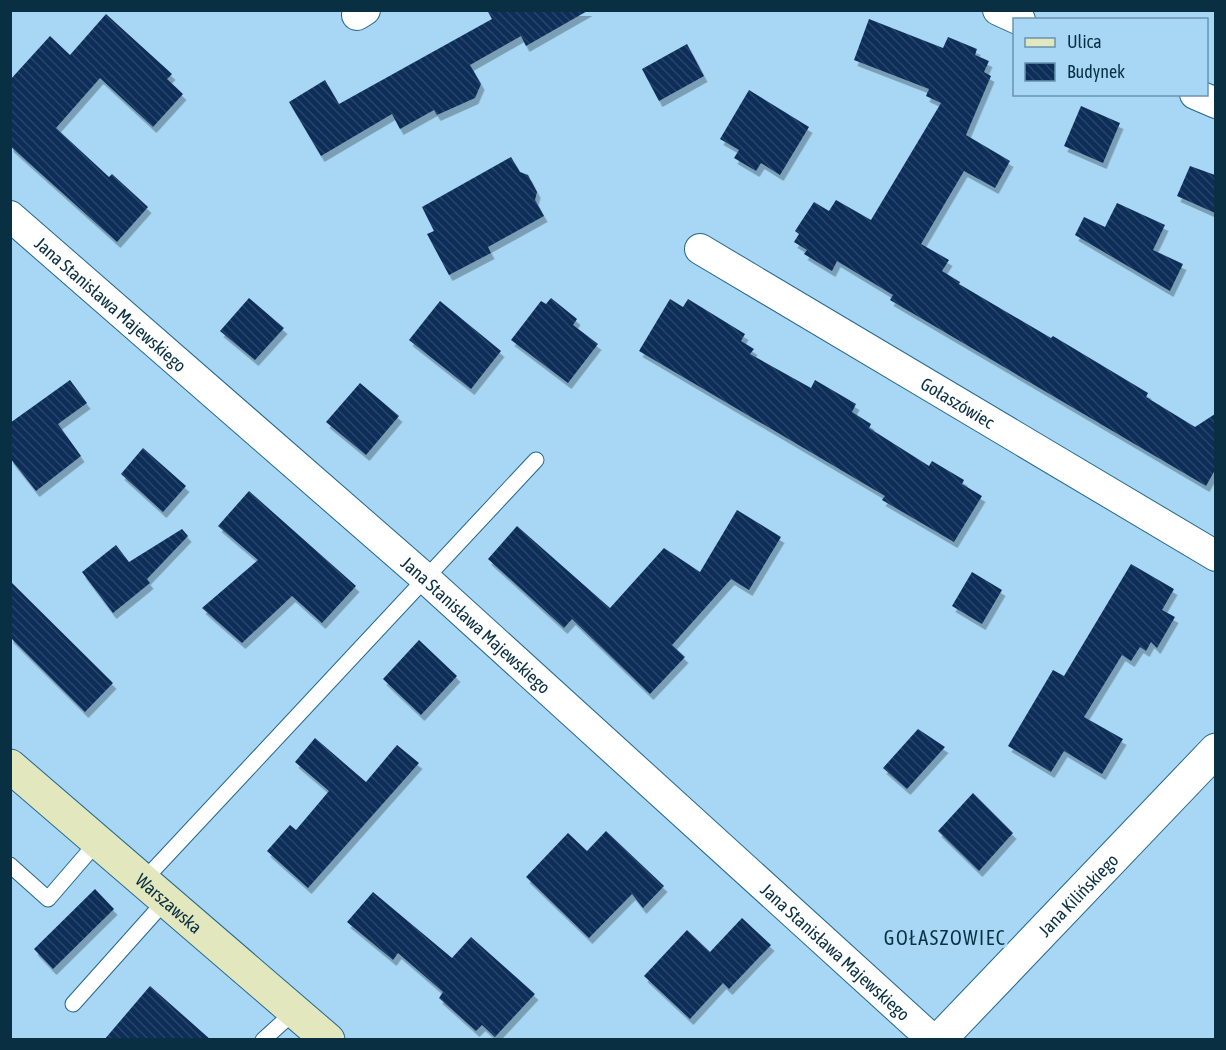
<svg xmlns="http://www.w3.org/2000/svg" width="1226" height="1050" font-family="'Asap Condensed',sans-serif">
	<defs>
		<pattern id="building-back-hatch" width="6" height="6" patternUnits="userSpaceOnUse" patternTransform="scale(1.5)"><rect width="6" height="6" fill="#0d2e58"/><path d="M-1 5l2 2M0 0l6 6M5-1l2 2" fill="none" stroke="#264469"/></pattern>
		<filter id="shadow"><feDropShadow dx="3.5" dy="6" stdDeviation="0" flood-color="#0004"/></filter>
	</defs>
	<rect width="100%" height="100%" fill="#a7d7f5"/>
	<path fill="url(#building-back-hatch)" filter="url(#shadow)" d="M487 10H589L526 46 521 36 470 65 481 84 475 98 437 115 434 110 400 129 392 114 321 156 289 102 325 80 339 104 492 19Z
		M106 14 172 74 167 79 183 94 153 127 100 78 56 128 109 177 112 174 148 207 117 242 10 146V80L50 36 70 55Z
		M869 19 943 48 948 37 977 49 975 55 989 61 984 72 991 76 966 135 1010 161 995 188 964 171 921 244 949 260 942 271 960 282 959 284 1051 338 1053 336 1148 393 1146 397 1195 427 1215 414V470L1206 486 890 300 893 295 837 261 832 271 804 254 807 250 794 242 799 234 795 231 814 202 829 211 836 200 871 220 941 103 926 96 929 89 854 60Z
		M687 44 704 76 659 101 642 69Z
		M749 90 809 127 780 175 761 163 756 171 734 158 739 150 720 139Z
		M1081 106 1120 123 1103 163 1064 146Z
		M511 157 520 172 528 175 537 192 535 200 544 216 488 247 491 253 449 275 427 234 434 231 422 207Z
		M1190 166 1215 175V213L1177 196Z
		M1117 203 1165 225 1153 250 1183 264 1170 291 1075 235 1084 217 1105 227Z
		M249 298 284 328 255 360 220 331Z
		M551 298 577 319 573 325 598 344 568 383 511 340 541 301 546 304Z
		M670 299 683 307 688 299 745 334 741 341 754 349 750 354 811 388 815 380 856 404 852 412 871 424 869 428 929 466 932 461 964 480 962 484 982 496 954 542 882 500 885 496 639 351Z
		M440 301 501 351 471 389 409 340Z
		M70 380 87 403 58 424 81 456 36 491 10 458V423Z
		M360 383 399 416 366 455 326 422Z
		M143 448 186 486 163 512 121 474Z
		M249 491 356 586 322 623 292 596 242 643 202 608 258 560 218 526Z
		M737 510 781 537 749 590 731 579 672 645 685 657 650 694 572 619 564 628 488 559 517 526 610 608 664 548 700 572Z
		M182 529 188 536 147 579 150 583 113 613 82 572 116 545 129 562Z
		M1131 564 1174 589 1162 610 1175 617 1157 648 1151 642 1146 651 1140 647 1131 661 1122 655 1084 717 1123 739 1102 774 1064 751 1051 772 1008 746 1053 670 1064 676Z
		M972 572 1002 590 982 624 952 606Z
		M10 581 113 683 85 712 10 637Z
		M419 640 457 676 421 715 383 679Z
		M918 729 945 747 907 789 883 768Z
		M315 738 366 782 397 745 419 763 308 888 267 851 290 825 296 830 329 791 295 762Z
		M973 793 1013 833 979 871 938 831Z
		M606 831 664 886 643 908 632 894 589 938 526 877 568 833 587 851Z
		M95 889 114 909 53 969 34 949Z
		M373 892 452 958 471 937 535 994 495 1037 482 1025 476 1031 439 998 443 992 398 953 393 960 347 922Z
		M742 918 771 945 729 989 723 983 690 1019 644 976 687 930 710 952Z
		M150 986 211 1040H104Z"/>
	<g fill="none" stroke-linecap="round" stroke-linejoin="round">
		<defs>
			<path id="service" d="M10 865 48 899 98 841
				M144 880 536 460
				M73 1004 166 900
				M263 1040 295 1011"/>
			<g id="minor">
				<path d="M998 10 1020 20"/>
				<path d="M357 15 365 10"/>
				<path d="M1195 94 1216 103"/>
				<path id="s1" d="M10 216 425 578 933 1040"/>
				<path id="s2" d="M700 249 1216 556"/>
			</g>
			<g id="tertiary">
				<path id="s3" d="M939 1040 1216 750"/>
			</g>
			<g id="secondary">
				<path id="s4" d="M10 766 328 1040"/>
			</g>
		</defs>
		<use href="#service" stroke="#23668a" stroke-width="17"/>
		<use href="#minor" stroke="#23668a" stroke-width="32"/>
		<use href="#tertiary" stroke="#23668a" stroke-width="35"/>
		<use href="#secondary" stroke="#23668a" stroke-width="35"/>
		<use href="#service" stroke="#fff" stroke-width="15"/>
		<use href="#minor" stroke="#fff" stroke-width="30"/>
		<use href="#tertiary" stroke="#fff" stroke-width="33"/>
		<use href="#secondary" stroke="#e2e7be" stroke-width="33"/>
	</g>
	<g text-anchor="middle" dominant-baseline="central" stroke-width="6" stroke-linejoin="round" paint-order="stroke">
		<g font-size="18" fill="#092f43" stroke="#a7d7f5">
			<text stroke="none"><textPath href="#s1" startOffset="134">Jana Stanisława Majewskiego</textPath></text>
			<text stroke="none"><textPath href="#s2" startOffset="300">Gołaszówiec</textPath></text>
			<text stroke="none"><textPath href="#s1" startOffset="620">Jana Stanisława Majewskiego</textPath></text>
			<text stroke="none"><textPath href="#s3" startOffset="201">Jana Kilińskiego</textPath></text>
			<text stroke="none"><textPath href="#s4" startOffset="210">Warszawska</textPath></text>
			<text stroke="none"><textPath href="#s1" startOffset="1106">Jana Stanisława Majewskiego</textPath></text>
		</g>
		<g font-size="20" letter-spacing="1.5" fill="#092f43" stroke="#a7d7f5">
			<text x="945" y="937">GOŁASZOWIEC</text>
		</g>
	</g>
	<rect width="1226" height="1050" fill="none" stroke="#092f43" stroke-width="24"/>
	<rect x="1013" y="18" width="195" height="78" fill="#a7d7f5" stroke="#6894ae" stroke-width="1.5"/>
	<rect x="1025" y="38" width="30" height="9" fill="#e2e7be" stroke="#6894ae" stroke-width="1.5"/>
	<text x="1067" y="48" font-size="18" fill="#092f43">Ulica</text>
	<rect x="1025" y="63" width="30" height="18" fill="url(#building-back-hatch)" stroke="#6894ae" stroke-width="1.5"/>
	<text x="1067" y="78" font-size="18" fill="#092f43">Budynek</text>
</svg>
